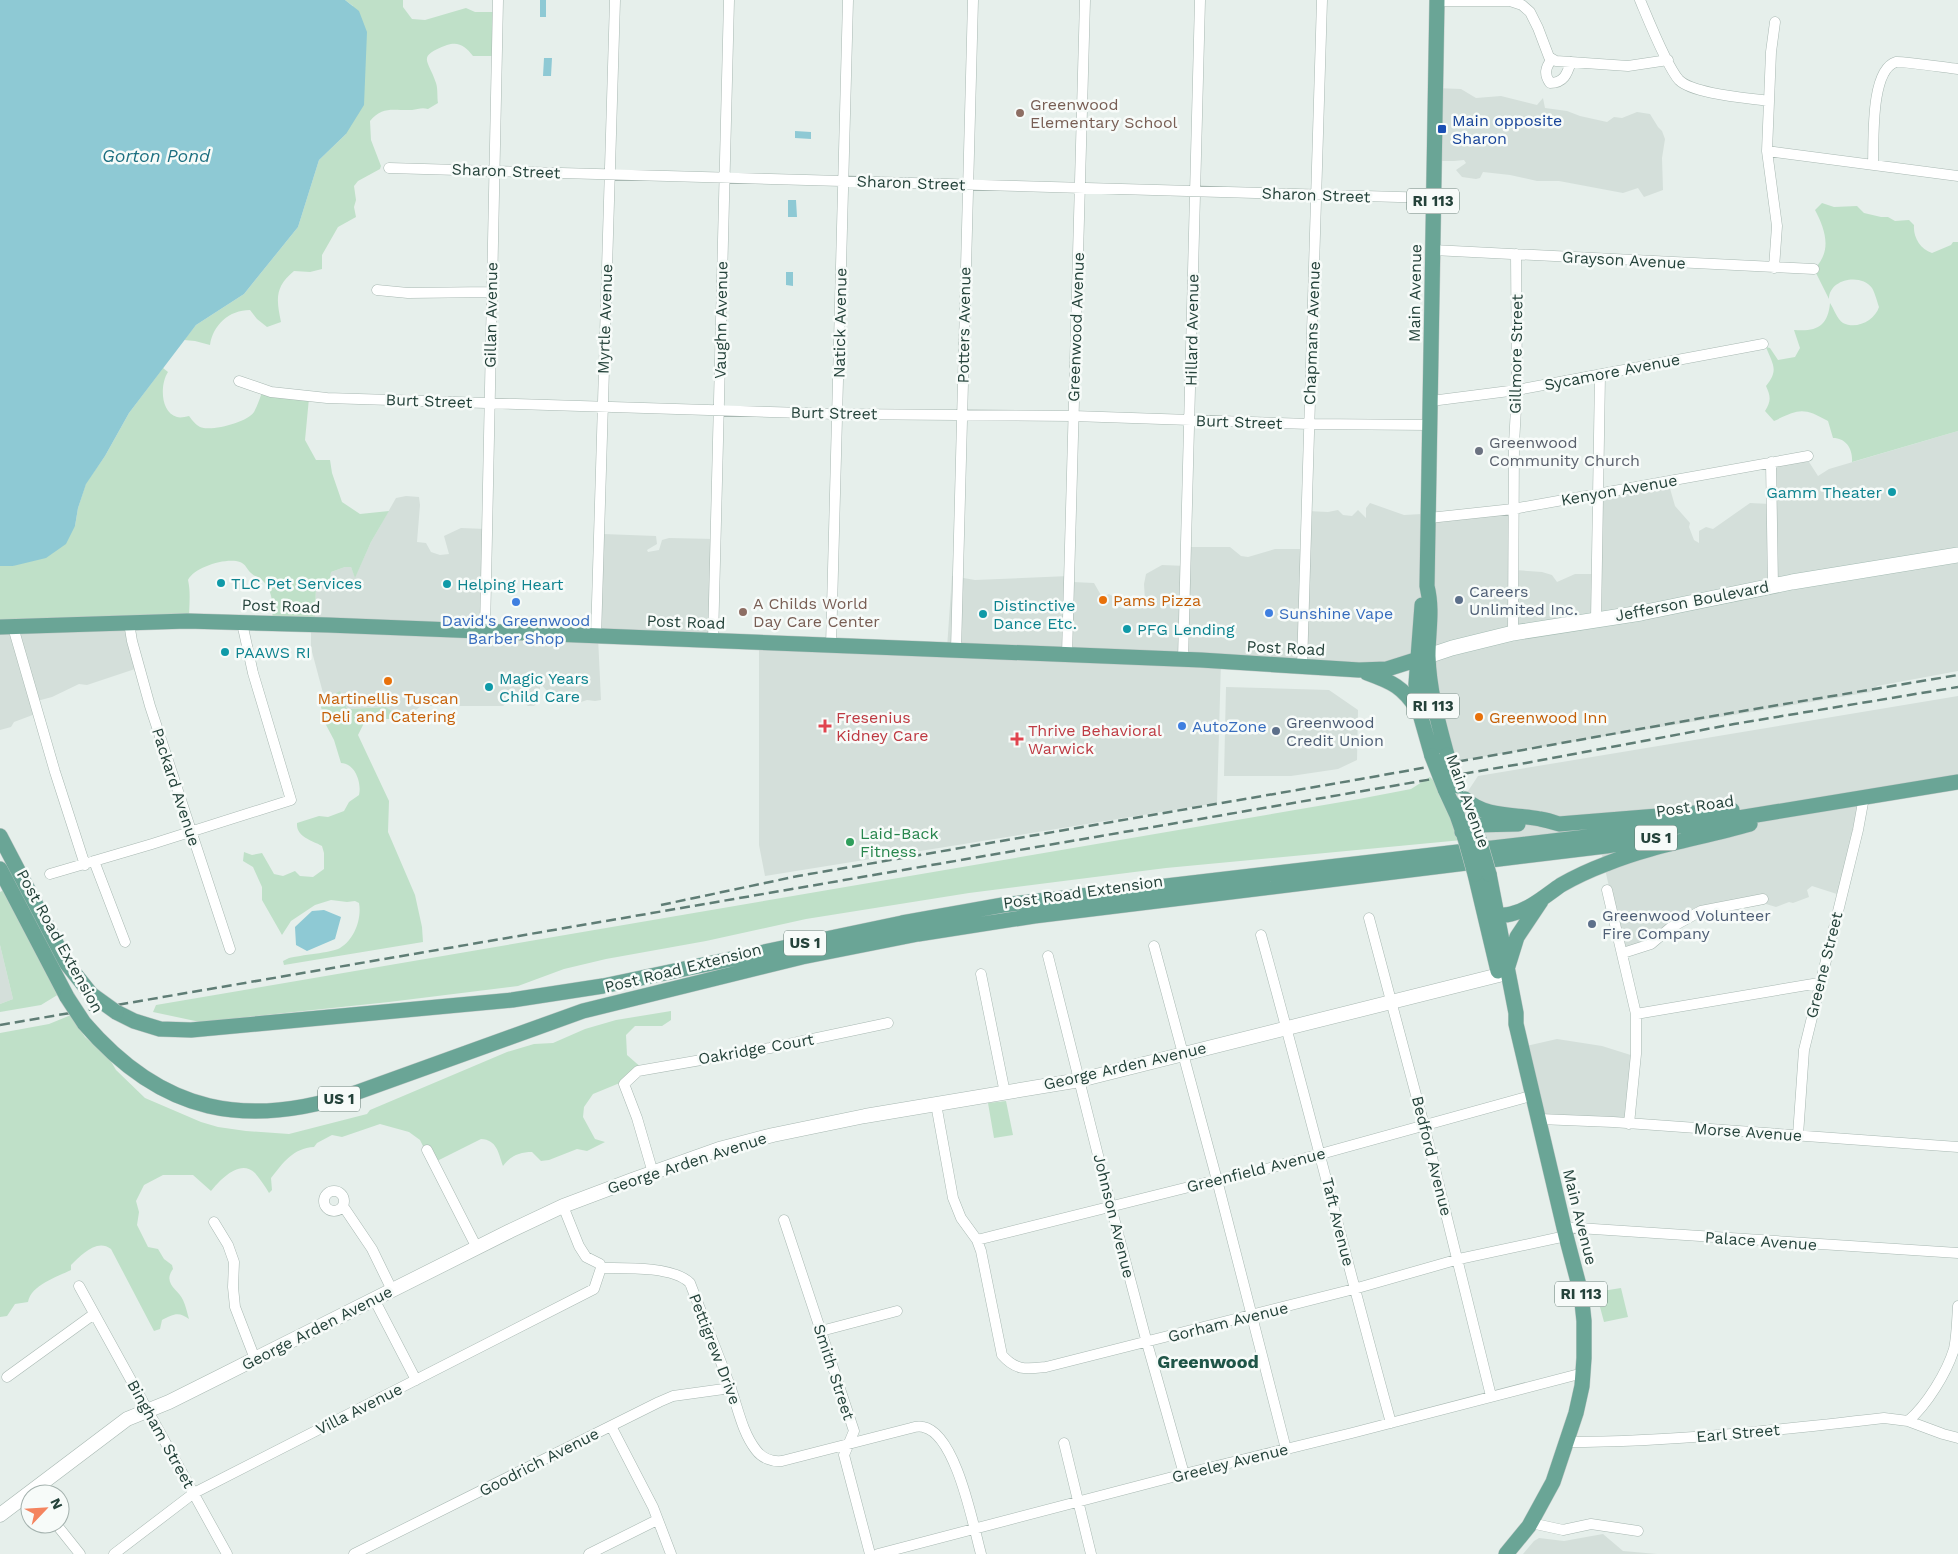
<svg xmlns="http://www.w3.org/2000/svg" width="1958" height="1554" font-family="'Work Sans',sans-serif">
	<rect width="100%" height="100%" fill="#e6efeb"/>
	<path fill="#d4dfda" d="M1435 88 1461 89 1476 98 1501 96 1537 105 1543 98 1545 108 1567 111 1580 116 1607 122 1614 117 1622 118 1637 112 1650 114 1658 127 1662 131 1665 139 1662 158 1663 190 1644 197 1638 188 1623 193 1559 181H1537L1510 175 1483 172 1480 178 1476 179 1462 177 1456 170 1466 163 1464 160 1454 161H1434Z
		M1958 431V671L1877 686 1871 692 1463 760 1446 773 1410 670 1392 674 1221 661 1217 803 765 876 759 845V644L947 648 952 576 975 580 1069 576 1072 582 1094 583 1102 597 1109 594 1114 597 1113 604 1122 608 1141 597 1145 601 1144 584 1146 574 1162 565 1186 566 1190 547H1230L1241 556 1248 557 1275 549H1302L1307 511 1328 512 1338 510 1343 515 1352 516 1358 510 1366 518V508L1370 503 1404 515 1512 509 1515 570 1542 572 1552 575 1557 582 1575 574H1596L1603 499 1669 485 1675 506 1690 523 1689 527 1694 540 1699 543V531L1706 527 1713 529 1750 503 1770 504V468L1801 460 1809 462 1818 476 1829 469Z
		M406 496 419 497 420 505 417 542 426 543 431 552 440 555 449 554 444 536 461 528 486 529V629L593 637 603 534 656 536 657 544 647 550 648 552 659 550 662 540 669 538 715 539 714 640 598 637 601 700 595 701 587 700 581 702 562 691 554 694 546 690 541 684 540 686V700L534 706H528L521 700 512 699 503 706H421L412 713 394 712 386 707 347 709 340 692 328 696 323 693 311 648V625L315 623 316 583 330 580 331 572 345 567H351L355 577 371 542 396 498Z
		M128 623 138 668 87 685 79 684 52 697 37 701 38 713 14 722 11 727 0 730V628Z
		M1226 687 1329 690 1358 710 1357 760 1338 769 1291 776H1224Z
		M1958 696V783L1870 797 1855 856 1840 895 1812 886 1807 890 1809 897 1793 903 1789 902 1776 907 1766 904 1725 911 1687 921 1624 953 1600 847 1487 863 1452 803 1455 787 1464 797 1478 776Z
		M0 945 13 999 0 1004Z
		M1557 1039 1602 1046 1637 1057 1630 1122 1536 1116 1517 1048Z
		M1603 1534 1623 1551 1657 1554H1523L1534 1541 1539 1538 1564 1541Z"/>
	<path fill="#bfe0c8" d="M345 0H403V7L412 19 425 20 466 8 475 12H497L495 56H473C466 47 459 41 447 45 416 57 428 59 436 83 438 89 437 97 438 103L428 109C422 107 418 109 412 110 395 111 383 105 370 121L371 140 381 166 380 169 358 181 354 186 356 200 354 207 356 217 338 227 322 255V269L310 272 294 271C275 287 276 298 281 322L267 327 257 319 250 310C229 310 213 325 210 345L195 341 184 340 196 325 244 294 298 227 319 160 346 134 353 6Z
		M1822 203 1834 207 1857 206 1864 213 1881 217H1888L1895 221 1909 220 1914 225C1913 237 1920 249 1932 253L1951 245 1953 242H1958V431L1852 462C1853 449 1846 438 1833 438L1828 421C1803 407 1799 409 1774 421L1765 411C1771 401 1771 397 1766 386 1779 370 1773 365 1766 347L1770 348 1778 360 1795 357 1800 348 1794 330C1817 332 1828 326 1830 303 1834 309 1837 319 1843 323 1857 330 1875 320 1879 307 1877 301 1875 293 1872 288 1861 273 1829 279 1829 299L1814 269C1833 251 1825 229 1815 210Z
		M163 368 168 372C160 384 160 412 177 417 180 418 185 417 189 416 192 420 196 425 200 427 211 432 248 422 254 412 258 405 260 397 263 390L309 398 305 440 316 460H330L332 473 342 502 360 514 389 511 371 542 355 578 351 567H345L331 572 330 580 316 583 315 623H272C273 610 274 593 264 582 261 578 255 577 251 573 247 570 246 564 240 562 227 557 194 567 188 580 191 593 189 606 189 620L0 628V566H13L75 526 78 508 86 483 105 456 129 413Z
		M340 691 347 709 386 707 394 712 412 713V719H366L358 735 389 801 388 832 415 895 422 927 423 942 284 965 283 961 289 958C300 955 331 953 340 948 354 940 362 919 359 903L355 901 347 902 331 900 315 905 291 921 282 935 262 900V887L253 867 243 861 244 852 252 855 262 853 274 874 283 876 295 871 300 876 313 877 324 869V853L322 846C311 840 296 837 297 823L319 816 328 817 344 811 349 802 359 795C362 783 355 763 341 763L334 740 325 723 320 703 332 701 336 693Z
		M1430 777 1442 789 1462 840 1166 868 969 893 806 919 706 941 606 959 564 969 518 986 389 1002 200 1022 153 1012 156 1005 1359 799 1411 789Z
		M6 889 59 994 41 1005 0 1012V1004L13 999 0 945V892Z
		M671 1011V1020L662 1026H635L626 1035 627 1055 643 1069 627 1080 593 1094 584 1107 583 1117 595 1139 605 1142 587 1151 577 1149 549 1160 541 1161 532 1152C520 1152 510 1156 503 1166 498 1152 497 1140 481 1139L435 1162 428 1156 420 1140 409 1132 380 1124 342 1137 332 1135 317 1143 314 1147C293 1148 283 1163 271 1178L272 1190 269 1193C265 1186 260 1179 255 1173 240 1158 220 1180 211 1191L193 1175H163L144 1185 136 1201 139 1212 137 1225 148 1247 158 1249 164 1259 172 1265 173 1269C162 1284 179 1290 183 1300 186 1306 187 1313 189 1319 179 1311 173 1314 162 1320L160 1329 154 1331 111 1249C97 1238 81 1255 71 1265V1270C57 1277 31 1285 28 1302L15 1304 7 1316 0 1317V1033L49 1024 71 1015 85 1037 109 1058 116 1070 145 1098 201 1122 218 1127 246 1131 289 1134 367 1114 370 1110 507 1052 534 1044 553 1043 585 1029 616 1020Z
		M1006 1101 1013 1135 994 1138 988 1103Z
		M1621 1288 1628 1317 1604 1322 1596 1292Z"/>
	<path fill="#8ec9d4" d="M0 0H345L359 11 367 32 364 105 346 134 319 160 298 227 244 294 196 325 129 413 105 456 86 484 78 508 75 526 66 544 46 558 13 566H0Z
		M540 0H546V17H540Z
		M544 58H552L551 76H543Z
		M795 131 811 132V139L795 138Z
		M788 200H796L797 217H788Z
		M786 272H793V286L786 285Z
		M324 910 341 917 335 939 307 951 296 945 295 927 312 911Z"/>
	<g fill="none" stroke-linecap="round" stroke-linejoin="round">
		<defs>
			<path id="minor" d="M1640 0C1648 19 1667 67 1679 80 1693 94 1749 98 1769 101
				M1437 1H1510L1522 5 1530 12 1538 28 1549 57 1556 61 1628 66 1668 60
				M1552 59C1545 68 1544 74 1550 83 1564 83 1567 74 1571 62
				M1767 151 1958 176
				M1873 164C1874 141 1870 70 1896 62 1902 61 1948 68 1958 69
				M389 168 1433 198
				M1433 250 1814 269
				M1774 268 1777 226 1767 151 1771 52 1775 22
				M377 290 408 293 491 292
				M239 381 271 392 327 398 837 414 1073 416 1310 424 1430 425
				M1431 401 1517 390 1763 344
				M1771 462 1773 586
				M1429 518 1513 509 1808 456
				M1596 620 1600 375
				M129 623 132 641 150 706 230 949
				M13 627 55 772 85 865
				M485 631 498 0
				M1513 633 1514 444 1517 390 1516 254
				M596 637 615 0
				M713 641 729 0
				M831 646 848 0
				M956 650 973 0
				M1067 655 1085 0
				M1183 660 1200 0
				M1302 667 1322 0
				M94 861 125 942
				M50 874 152 844 291 800 253 673 242 623
				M1607 890 1636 1014V1054L1629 1124
				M1369 918 1424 1125 1491 1396
				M1261 935C1306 1097 1346 1260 1391 1423
				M1154 946 1217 1180 1286 1449
				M1623 953 1651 944 1670 928 1701 911 1763 899
				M1048 956 1111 1207 1147 1343 1184 1474
				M981 974 1005 1093
				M1636 1014 1819 983
				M936 1104 953 1198 961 1218 977 1240 981 1251 1002 1355C1016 1371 1026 1369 1046 1367L1354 1289 1459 1259 1566 1236
				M1539 1119 1613 1122 1958 1147
				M1798 1135 1804 1050 1858 830 1864 797
				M427 1150 477 1248
				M653 1173 637 1118 624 1084 638 1071 770 1048 888 1023
				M324 1201a10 10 0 1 1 20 0a10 10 0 1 1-20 0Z
				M343 1206 372 1249 392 1290
				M563 1206 579 1246 586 1257 600 1264 601 1268
				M784 1220 854 1431 844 1455 870 1554
				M214 1222 228 1245 234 1262 233 1287 235 1307 255 1359
				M1563 1227 1958 1253
				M977 1240 1217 1180 1263 1170 1534 1095
				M601 1268C624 1268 673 1266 690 1283 703 1317 717 1351 730 1386 738 1408 742 1432 756 1450 762 1458 772 1462 782 1461L911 1428C914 1427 919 1426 923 1427 956 1433 973 1525 981 1554
				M79 1286 227 1554
				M374 1299 416 1380
				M821 1331 897 1311
				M7 1377 94 1314
				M1908 1421C1927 1405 1947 1372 1954 1349 1957 1335 1957 1320 1958 1306
				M611 1426 653 1507 671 1554
				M1567 1442C1673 1442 1779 1430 1884 1418L1908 1421 1943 1434 1958 1438
				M1064 1443 1091 1554
				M1531 1523 1563 1530 1591 1524 1638 1531
				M56 1524 80 1554
				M114 1554 194 1493 594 1289 601 1268
				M354 1554 659 1402 673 1396 731 1388
				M589 1554 657 1520
				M878 1554 1184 1474 1352 1433 1583 1373"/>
			<path id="tertiary" d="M0 1515 127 1419 169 1402 225 1374 510 1231 563 1206 632 1180 719 1149 773 1135 865 1116 1080 1080 1499 975"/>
			<path id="secondary" d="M1428 656 1452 648 1513 633 1641 613 1792 582 1958 555"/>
			<path id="primary" d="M1437 0 1427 586C1433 610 1428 632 1428 656 1429 690 1438 722 1447 755
				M1422 605 1416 684 1420 714 1432 756
				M0 627 187 621 328 625 1201 660 1359 670 1387 669 1428 656
				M1367 673C1392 682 1403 687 1417 709
				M1445 789 1457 815 1465 838
				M1465 799C1485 818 1515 814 1540 819 1547 820 1553 822 1559 824L1732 810
				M1462 832 1475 825 1518 824
				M0 836 67 964 91 994
				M0 869 67 997
				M1475 874 1498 971
				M1489 874 1516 1013V1024L1566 1236 1581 1293 1584 1321V1358L1582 1386 1576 1413 1553 1482 1529 1526 1506 1554
				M1481 897C1489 909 1495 918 1511 914 1531 909 1545 896 1561 885 1575 877 1590 870 1606 864 1652 845 1702 838 1750 824
				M1508 966 1517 937 1541 901
				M116 1012 134 1021 160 1029 191 1030 512 1000 603 986 902 923 1003 905 1714 822 1958 782
				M84 1023C162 1114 247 1130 358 1092L583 1011 802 957 918 934 1034 916 1606 846 1648 839"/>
		</defs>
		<use href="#minor" stroke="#a8b8b2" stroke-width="11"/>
		<use href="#tertiary" stroke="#a8b8b2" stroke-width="15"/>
		<use href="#secondary" stroke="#a4bbb3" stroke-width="16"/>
		<use href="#primary" stroke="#c2cac8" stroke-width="16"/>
		<use href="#minor" stroke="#fff" stroke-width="10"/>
		<use href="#tertiary" stroke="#fff" stroke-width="14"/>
		<use href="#secondary" stroke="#fff" stroke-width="15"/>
		<use href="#primary" stroke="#6aa596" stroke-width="15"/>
		<path stroke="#5f7d75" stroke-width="2.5" stroke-dasharray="10 5" stroke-linecap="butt" d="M661 905 798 876 1361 779 1707 717 1958 675
			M0 1025 1526 763 1734 724 1958 687"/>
		<defs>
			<path id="primary-bridge" d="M1447 755 1458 786
				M1432 756 1445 789
				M1478 836 1489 874
				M1465 838 1475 874
				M91 994 116 1012
				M67 997 84 1023"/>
		</defs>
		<use href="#primary-bridge" stroke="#c2cac8" stroke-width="16" stroke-linecap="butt"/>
		<use href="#primary-bridge" stroke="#6aa596" stroke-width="15"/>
	</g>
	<g fill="#8d6e63" stroke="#f7fbf9" stroke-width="2">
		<circle cx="1020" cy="113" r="5"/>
		<circle cx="743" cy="612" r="5"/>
	</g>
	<rect fill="#1a4fb4" stroke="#f7fbf9" stroke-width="2" x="1437" y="124" width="10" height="10" rx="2.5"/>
	<circle fill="#6b7280" stroke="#f7fbf9" stroke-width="2" cx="1479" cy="451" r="5"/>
	<g fill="#0f9aa8" stroke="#f7fbf9" stroke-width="2">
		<circle cx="1892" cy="492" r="5"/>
		<circle cx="221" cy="583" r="5"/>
		<circle cx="447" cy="584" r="5"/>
		<circle cx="983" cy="614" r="5"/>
		<circle cx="1127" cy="629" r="5"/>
		<circle cx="225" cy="652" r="5"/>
		<circle cx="489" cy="687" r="5"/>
	</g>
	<g fill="#e8710a" stroke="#f7fbf9" stroke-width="2">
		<circle cx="1103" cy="600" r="5"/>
		<circle cx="388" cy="681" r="5"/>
		<circle cx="1479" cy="717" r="5"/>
	</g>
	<g fill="#5c6f8a" stroke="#f7fbf9" stroke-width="2">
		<circle cx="1459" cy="600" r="5"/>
		<circle cx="1276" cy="731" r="5"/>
		<circle cx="1592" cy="924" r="5"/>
	</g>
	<g fill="#3f7fe0" stroke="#f7fbf9" stroke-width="2">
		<circle cx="516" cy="602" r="5"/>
		<circle cx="1269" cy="613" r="5"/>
		<circle cx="1182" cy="726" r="5"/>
	</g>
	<g fill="#e0444e" stroke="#f7fbf9" stroke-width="2">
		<path d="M822.5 718.5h5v5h5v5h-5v5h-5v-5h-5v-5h5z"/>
		<path d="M1014.5 731.5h5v5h5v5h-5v5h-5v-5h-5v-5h5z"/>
	</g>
	<circle fill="#2e9e5b" stroke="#f7fbf9" stroke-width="2" cx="850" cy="842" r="5"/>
	<g text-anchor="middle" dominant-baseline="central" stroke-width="5" stroke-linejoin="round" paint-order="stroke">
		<g fill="#f7fbf9" stroke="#637a73" stroke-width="1">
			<rect x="1407" y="188.5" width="52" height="25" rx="4"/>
			<rect x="1407" y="693.5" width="52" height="25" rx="4"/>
			<rect x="1635" y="825.5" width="42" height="25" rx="4"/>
			<rect x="784" y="930.5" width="42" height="25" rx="4"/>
			<rect x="318" y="1086.5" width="42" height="25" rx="4"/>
			<rect x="1555" y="1281.5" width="52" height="25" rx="4"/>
		</g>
		<g font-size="15" font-weight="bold" fill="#24423a">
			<text x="1433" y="201">RI 113</text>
			<text x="1433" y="706">RI 113</text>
			<text x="1656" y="838">US 1</text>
			<text x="805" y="943">US 1</text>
			<text x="339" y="1099">US 1</text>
			<text x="1581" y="1294">RI 113</text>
		</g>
		<g font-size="16" fill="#785e54" stroke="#f7fbf9" text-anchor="start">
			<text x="1030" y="104">Greenwood<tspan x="1030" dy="18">Elementary School</tspan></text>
			<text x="753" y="603">A Childs World<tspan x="753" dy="18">Day Care Center</tspan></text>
		</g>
		<g font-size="16" fill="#164399" stroke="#f7fbf9" text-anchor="start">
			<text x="1452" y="120">Main opposite<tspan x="1452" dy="18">Sharon</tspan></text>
		</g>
		<g font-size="16" fill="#24423a" stroke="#f7fbf9">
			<text transform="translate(506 171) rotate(2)">Sharon Street</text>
			<text transform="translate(911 183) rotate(2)">Sharon Street</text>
			<text transform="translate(1316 195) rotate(2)">Sharon Street</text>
			<text transform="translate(1624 260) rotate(3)">Grayson Avenue</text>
			<text transform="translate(1415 293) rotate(-89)">Main Avenue</text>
			<text transform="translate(491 315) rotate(-89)">Gillan Avenue</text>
			<text transform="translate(605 319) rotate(-88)">Myrtle Avenue</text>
			<text transform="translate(721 320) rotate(-89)">Vaughn Avenue</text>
			<text transform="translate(840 323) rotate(-89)">Natick Avenue</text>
			<text transform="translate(964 325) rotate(-89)">Potters Avenue</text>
			<text transform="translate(1076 327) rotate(-88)">Greenwood Avenue</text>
			<text transform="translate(1192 330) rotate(-89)">Hillard Avenue</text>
			<text transform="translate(1312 333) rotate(-88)">Chapmans Avenue</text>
			<text transform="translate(1516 354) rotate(-89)">Gillmore Street</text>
			<text transform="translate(1612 372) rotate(-11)">Sycamore Avenue</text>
			<text transform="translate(429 401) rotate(2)">Burt Street</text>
			<text transform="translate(834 413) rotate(1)">Burt Street</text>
			<text transform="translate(1239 422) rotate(2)">Burt Street</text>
			<text transform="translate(1619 490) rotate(-10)">Kenyon Avenue</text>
			<text transform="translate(1692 601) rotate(-11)">Jefferson Boulevard</text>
			<text transform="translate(281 606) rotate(2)">Post Road</text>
			<text transform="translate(686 622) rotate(2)">Post Road</text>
			<text transform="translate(1286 648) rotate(3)">Post Road</text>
			<text transform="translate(176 787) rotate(72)">Packard Avenue</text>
			<text transform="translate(1468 801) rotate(70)">Main Avenue</text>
			<text transform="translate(1695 806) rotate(-8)">Post Road</text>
			<text transform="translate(1083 892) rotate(-8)">Post Road Extension</text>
			<text transform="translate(60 941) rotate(61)">Post Road Extension</text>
			<text transform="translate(1824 965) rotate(-76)">Greene Street</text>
			<text transform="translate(683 968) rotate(-14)">Post Road Extension</text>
			<text transform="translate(756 1049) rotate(-10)">Oakridge Court</text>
			<text transform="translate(1125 1066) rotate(-13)">George Arden Avenue</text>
			<text transform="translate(1748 1132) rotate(4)">Morse Avenue</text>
			<text transform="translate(1432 1156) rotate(76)">Bedford Avenue</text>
			<text transform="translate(687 1163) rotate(-18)">George Arden Avenue</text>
			<text transform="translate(1256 1170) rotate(-14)">Greenfield Avenue</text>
			<text transform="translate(1114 1216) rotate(76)">Johnson Avenue</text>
			<text transform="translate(1580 1217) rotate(76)">Main Avenue</text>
			<text transform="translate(1338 1222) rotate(76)">Taft Avenue</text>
			<text transform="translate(1761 1241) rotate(4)">Palace Avenue</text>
			<text transform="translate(1228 1322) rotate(-14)">Gorham Avenue</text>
			<text transform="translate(317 1328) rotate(-27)">George Arden Avenue</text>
			<text transform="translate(715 1349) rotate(69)">Pettigrew Drive</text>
			<text transform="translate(834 1372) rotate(72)">Smith Street</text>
			<text transform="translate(359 1409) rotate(-27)">Villa Avenue</text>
			<text transform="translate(1738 1433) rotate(-5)">Earl Street</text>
			<text transform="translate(161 1434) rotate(61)">Bingham Street</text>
			<text transform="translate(539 1462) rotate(-27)">Goodrich Avenue</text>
			<text transform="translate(1230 1463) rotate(-14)">Greeley Avenue</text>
		</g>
		<g font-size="16" fill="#5b616d" stroke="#f7fbf9" text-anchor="start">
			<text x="1489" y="442">Greenwood<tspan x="1489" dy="18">Community Church</tspan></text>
		</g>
		<g font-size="16" fill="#0d838f" stroke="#f7fbf9" text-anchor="start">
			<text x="1882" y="492" text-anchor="end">Gamm Theater</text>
			<text x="231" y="583">TLC Pet Services</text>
			<text x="457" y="584">Helping Heart</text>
			<text x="993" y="605">Distinctive<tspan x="993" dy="18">Dance Etc.</tspan></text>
			<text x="1137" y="629">PFG Lending</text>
			<text x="235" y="652">PAAWS RI</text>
			<text x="499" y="678">Magic Years<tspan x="499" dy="18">Child Care</tspan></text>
		</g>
		<g font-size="16" fill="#4e5e75" stroke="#f7fbf9" text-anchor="start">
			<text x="1469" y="591">Careers<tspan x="1469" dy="18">Unlimited Inc.</tspan></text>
			<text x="1286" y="722">Greenwood<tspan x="1286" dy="18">Credit Union</tspan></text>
			<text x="1602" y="915">Greenwood Volunteer<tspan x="1602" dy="18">Fire Company</tspan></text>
		</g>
		<g font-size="16" fill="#c56008" stroke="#f7fbf9" text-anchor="start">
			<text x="1113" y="600">Pams Pizza</text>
			<text x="388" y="698" text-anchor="middle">Martinellis Tuscan<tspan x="388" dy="18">Deli and Catering</tspan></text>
			<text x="1489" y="717">Greenwood Inn</text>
		</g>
		<g font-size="16" fill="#366cbe" stroke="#f7fbf9" text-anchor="start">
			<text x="1279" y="613">Sunshine Vape</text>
			<text x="516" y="620" text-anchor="middle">David's Greenwood<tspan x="516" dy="18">Barber Shop</tspan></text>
			<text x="1192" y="726">AutoZone</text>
		</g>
		<g font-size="16" fill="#be3a42" stroke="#f7fbf9" text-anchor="start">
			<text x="836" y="717">Fresenius<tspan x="836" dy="18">Kidney Care</tspan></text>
			<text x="1028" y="730">Thrive Behavioral<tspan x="1028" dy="18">Warwick</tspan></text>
		</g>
		<g font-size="16" fill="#27864d" stroke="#f7fbf9" text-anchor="start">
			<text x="860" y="833">Laid-Back<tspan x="860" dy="18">Fitness</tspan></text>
		</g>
		<g font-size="18" font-style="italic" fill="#1c6f80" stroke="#f7fbf9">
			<text x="156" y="155">Gorton Pond</text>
		</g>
		<g font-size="18" font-weight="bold" fill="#1f5548" stroke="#f7fbf9">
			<text x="1208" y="1361">Greenwood</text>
		</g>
	</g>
	<g transform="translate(45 1509) rotate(65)"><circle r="24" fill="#f7fbf9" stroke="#a3b1ad"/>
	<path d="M0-4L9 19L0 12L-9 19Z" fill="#f4845f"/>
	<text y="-8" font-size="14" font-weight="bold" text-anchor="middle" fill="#24423a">N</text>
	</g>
</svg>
